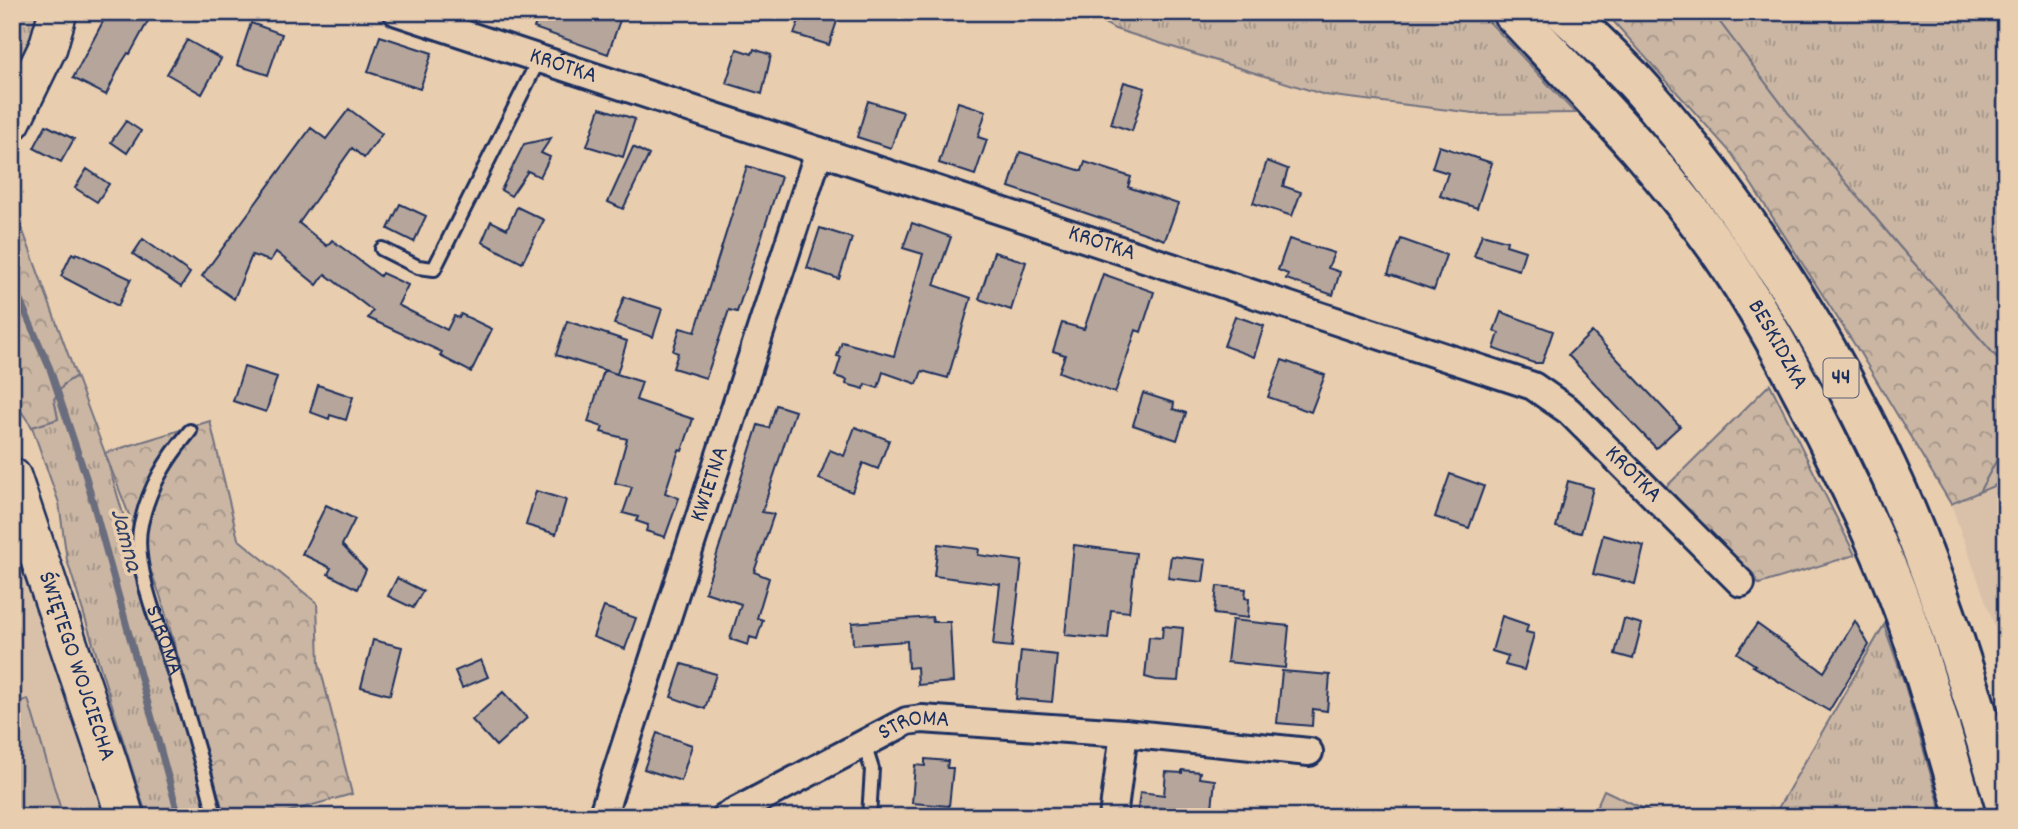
<svg xmlns="http://www.w3.org/2000/svg" width="2018" height="829" font-family="Dekko,sans-serif">
	<defs>
		<pattern id="grass-tufts" width="24" height="20" patternUnits="userSpaceOnUse" patternTransform="scale(1.75)"><rect width="24" height="20" fill="#cab6a3"/><path d="M3 7l-1-3M5 7V3M7 7l1-3M15 17l-1-3M17 17v-4M19 17l1-3" fill="none" stroke="#a39488"/></pattern>
		<pattern id="forest-crowns" width="20" height="18" patternUnits="userSpaceOnUse" patternTransform="scale(1.75)"><rect width="20" height="18" fill="#cab6a3"/><path d="M2 6a3 3 0 1 1 6 0M12 15a3 3 0 1 1 6 0" fill="none" stroke="#a39488"/></pattern>
	</defs>
	<rect width="100%" height="100%" fill="#e8cdaf"/>
	<filter id="ink" filterUnits="userSpaceOnUse"><feTurbulence type="fractalNoise" baseFrequency=".0143" numOctaves="2"/><feDisplacementMap in="SourceGraphic" scale="14" xChannelSelector="R" yChannelSelector="G"/><feConvolveMatrix kernelMatrix="1 2 1 2 8 2 1 2 1" color-interpolation-filters="sRGB"/></filter>
	<g filter="url(#ink)">
		<path fill="#d9c1a9" d="M2006 481V658L1951 504Z
			M12 547 78 733 102 817H12Z"/>
		<path fill="url(#grass-tufts)" stroke="#727280" stroke-width="2" d="M12 12H40L12 87Z
			M1085 12H1480L1575 113 1482 114 1325 95 1115 29Z
			M1712 12H2006V368L1898 245 1789 114Z
			M76 376 105 453 196 761 209 817H147L67 560 59 503 32 427 58 419 54 399 64 384Z
			M2006 443V481L1979 492Z
			M1884 625 1904 682 1943 817H1773Z
			M1604 790 1661 817H1592Z"/>
		<path fill="url(#forest-crowns)" stroke="#727280" stroke-width="2" d="M1605 12H1712L1789 114 1898 245 2006 368V443L1979 492 1951 504 1860 353 1732 154Z
			M12 201 76 376 64 384 54 399 58 419 32 427 12 398Z
			M1770 384 1855 555 1759 584 1662 491Z
			M210 421 238 539 317 603 319 663 352 794 270 817H225L160 595 105 453Z"/>
		<path fill="#cab6a3" stroke="#727280" stroke-width="2" d="M28 699 61 810 39 817H12V704Z"/>
		<g fill="none" stroke-linecap="round" stroke-linejoin="round">
			<path stroke="#6b6d7e" stroke-width="7" d="M12 282 50 369 86 477 179 817"/>
		</g>
		<path fill="#b5a59b" stroke="#1b2f5e" stroke-width="2" d="M108 12H153L130 54 128 53 121 64 106 95 73 78Z
			M540 12H600L620 20 608 54 534 28Z
			M802 12H840L829 45 794 34Z
			M251 23 282 34 268 75 237 65Z
			M380 36 432 53 420 89 368 72Z
			M187 40 221 59 202 94 167 74Z
			M737 49 752 54 754 49 771 55 762 94 726 83Z
			M1124 82 1145 88 1132 131 1111 124Z
			M868 101 903 112 891 148 857 137Z
			M958 102 986 111 978 137 987 140 975 175 939 163Z
			M600 108 635 119 623 157 587 146Z
			M349 109 382 134 364 158 352 148 299 223 327 246 332 240 380 276 382 273 408 285 398 305 447 330 454 316 459 318 461 314 492 329 471 372 440 356 442 352 368 318 373 311 325 274 317 285 276 252 270 261 252 255 234 299 202 276 311 128 326 139Z
			M126 121 141 131 127 153 111 142Z
			M46 125 74 139 61 162 34 148Z
			M551 138 541 153 550 157 540 177 528 171 511 196 501 190 524 144Z
			M1439 146 1492 163 1477 208 1440 196 1448 173 1432 168Z
			M633 147 649 155 623 209 608 202Z
			M1020 152 1082 171 1085 162 1131 177 1128 187 1178 204 1165 240 1009 187Z
			M1267 161 1288 169 1283 186 1301 192 1292 216 1253 203Z
			M747 166 781 177 737 312 729 310 706 378 673 368 678 353 673 351 680 328 695 332Z
			M87 169 109 184 97 202 75 188Z
			M400 204 426 216 414 242 388 229Z
			M517 207 544 220 522 263 482 242 491 221 507 229Z
			M912 223 951 237 934 285 971 298 948 378 922 371 917 384 883 372 878 388 865 384 864 389 846 384 847 380 835 376 841 357 837 356 842 342 894 356 923 254 903 248Z
			M820 228 852 238 839 279 807 268Z
			M1482 234 1507 241 1506 245 1525 251 1519 270 1474 256Z
			M143 239 190 273 181 287 133 254Z
			M1289 239 1334 253 1328 268 1340 272 1333 295 1286 279 1288 274 1278 270Z
			M1401 239 1446 255 1434 290 1388 274Z
			M994 252 1026 262 1011 310 979 299Z
			M72 253 75 255 76 253 131 279 118 306 61 276Z
			M1103 274 1154 292 1141 332 1136 330 1115 393 1059 372 1065 355 1053 351 1062 323 1084 329Z
			M624 297 662 309 653 337 614 324Z
			M1501 312 1553 331 1542 363H1534L1494 349 1499 333 1494 331Z
			M1235 316 1264 326 1254 357 1224 346Z
			M567 321 627 341 617 374 556 355Z
			M1592 332 1680 426 1656 448 1568 355Z
			M1282 360 1325 375 1311 412 1268 397Z
			M244 367 277 377 266 412 233 401Z
			M604 370 642 382 636 400 693 419 682 451 679 450 665 493 679 498 665 537 646 531 648 525 636 521 638 517 623 513 632 487 615 483 627 439 601 432 603 427 588 422Z
			M318 385 353 397 346 420 330 415 329 419 310 412Z
			M1143 393 1174 403 1173 409 1186 413 1177 440 1133 425Z
			M776 405 795 411 762 512 774 514 754 572 769 578 757 618 763 620 757 639 750 637 748 645 730 639 741 604 705 592 758 425 769 428Z
			M855 427 889 440 878 469 863 463 852 492 819 479 830 450 844 456Z
			M1450 474 1484 486 1469 528 1435 517Z
			M1568 481 1593 488 1581 533 1556 527Z
			M536 491 566 500 556 534 526 525Z
			M326 505 355 519 342 545 366 570 357 589 328 574 331 568 302 554Z
			M1603 535 1644 546 1635 584 1593 574Z
			M938 544 979 549 978 555 1022 561 1012 647 993 645 1000 584 934 576Z
			M1074 545 1136 553 1129 612 1111 610 1108 639 1065 635Z
			M1171 556 1206 560 1203 582 1168 578Z
			M397 578 423 591 413 608 388 596Z
			M1217 586 1246 589 1245 598 1249 599 1248 618 1214 614Z
			M604 607 636 618 625 649 593 637Z
			M1502 616 1528 625 1526 632 1534 634 1524 670 1505 665 1508 656 1492 651Z
			M932 617 933 622H950L953 682 918 685 917 667 908 668 907 641 853 645 852 623Z
			M1624 619 1642 624 1633 659 1615 654Z
			M1232 620 1289 626 1285 668 1227 662Z
			M1855 621 1869 645 1829 711 1753 666 1755 665 1737 653 1757 624 1824 672Z
			M1163 626 1183 628 1178 681 1156 680 1145 677 1149 637 1162 638Z
			M373 640 402 647 390 695 361 687Z
			M1021 651 1057 655 1052 702 1016 699Z
			M481 660 488 677 462 688 455 671Z
			M682 664 716 674 705 709 671 697Z
			M1282 671 1330 675 1327 711 1313 709 1312 726 1277 723Z
			M503 692 527 718 496 746 472 720Z
			M657 733 692 745 681 781 644 769Z
			M925 759 948 761 947 768H953L949 806 912 803 915 765 925 766Z
			M1182 770 1200 772 1199 778 1215 780 1211 817H1137L1140 792 1164 795 1166 772 1182 773Z"/>
		<g fill="none" stroke-linecap="round" stroke-linejoin="round">
			<defs>
				<g id="lane">
					<path d="M382 249 418 267 434 269 539 59"/>
					<path id="s1" d="M190 431C166 460 149 487 141 524 131 565 163 637 176 678 190 724 205 770 215 817"/>
					<path d="M864 744 872 769 869 817"/>
				</g>
				<g id="street">
					<path id="s2" d="M397 12 1533 386 1569 411 1741 583"/>
					<path id="s3" d="M602 817 819 151"/>
					<path id="s4" d="M725 817 907 721 922 719 1124 733 1309 752"/>
					<path d="M1113 817 1124 733"/>
				</g>
				<g id="secondary">
					<path d="M12 121 48 47 58 12"/>
					<path id="s5" d="M12 477 109 765 125 817"/>
				</g>
				<g id="primary">
					<path id="s6" d="M1512 12C1588 93 1667 172 1729 265 1765 319 1796 377 1825 435 1854 494 1883 552 1905 614 1928 681 1947 749 1966 817"/>
					<path d="M1564 12C1592 39 1622 65 1647 95 1739 202 1817 321 1878 449 1934 563 1970 687 2006 808"/>
				</g>
			</defs>
			<use href="#lane" stroke="#1b2f5e" stroke-width="18"/>
			<use href="#street" stroke="#1b2f5e" stroke-width="32"/>
			<use href="#secondary" stroke="#1b2f5e" stroke-width="42"/>
			<use href="#primary" stroke="#1b2f5e" stroke-width="44"/>
			<use href="#lane" stroke="#e8cdaf" stroke-width="12"/>
			<use href="#street" stroke="#e8cdaf" stroke-width="26"/>
			<use href="#secondary" stroke="#e8cdaf" stroke-width="37"/>
			<use href="#primary" stroke="#e8cdaf" stroke-width="38"/>
		</g>
	</g>
	<g text-anchor="middle" dominant-baseline="central" stroke-width="7" stroke-linejoin="round" paint-order="stroke">
		<rect fill="#e8cdaf" stroke="#585e76" stroke-width="2" x="1823.5" y="358.5" width="35" height="39" rx="5"/>
		<g font-size="23" font-weight="bold" fill="#1b2f5e">
			<text x="1841" y="378">44</text>
		</g>
		<g font-size="24" fill="#1b2f5e" stroke="#e8cdaf">
			<text stroke="none"><textPath href="#s2" startOffset="175">KRÓTKA</textPath></text>
			<text stroke="none"><textPath href="#s2" startOffset="742">KRÓTKA</textPath></text>
			<text stroke="none"><textPath href="#s6" startOffset="427">BESKIDZKA</textPath></text>
			<text stroke="none"><textPath href="#s2" startOffset="1330">KRÓTKA</textPath></text>
			<text stroke="none"><textPath href="#s3" startOffset="350">KWIETNA</textPath></text>
			<text stroke="none"><textPath href="#s1" startOffset="226">STROMA</textPath></text>
			<text stroke="none"><textPath href="#s5" startOffset="200">ŚWIĘTEGO WOJCIECHA</textPath></text>
			<text stroke="none"><textPath href="#s4" startOffset="212">STROMA</textPath></text>
		</g>
		<g font-size="26" font-style="italic" fill="#2f3f66" stroke="#e8cdaf">
			<text transform="translate(125 540) rotate(75)">Jamna</text>
		</g>
	</g>
	<rect width="2018" height="829" fill="none" stroke="#e8cdaf" stroke-width="42"/>
	<rect x="21" y="21" width="1976" height="787" fill="none" stroke="#1b2f5e" stroke-width="2.5" filter="url(#ink)"/>
</svg>
